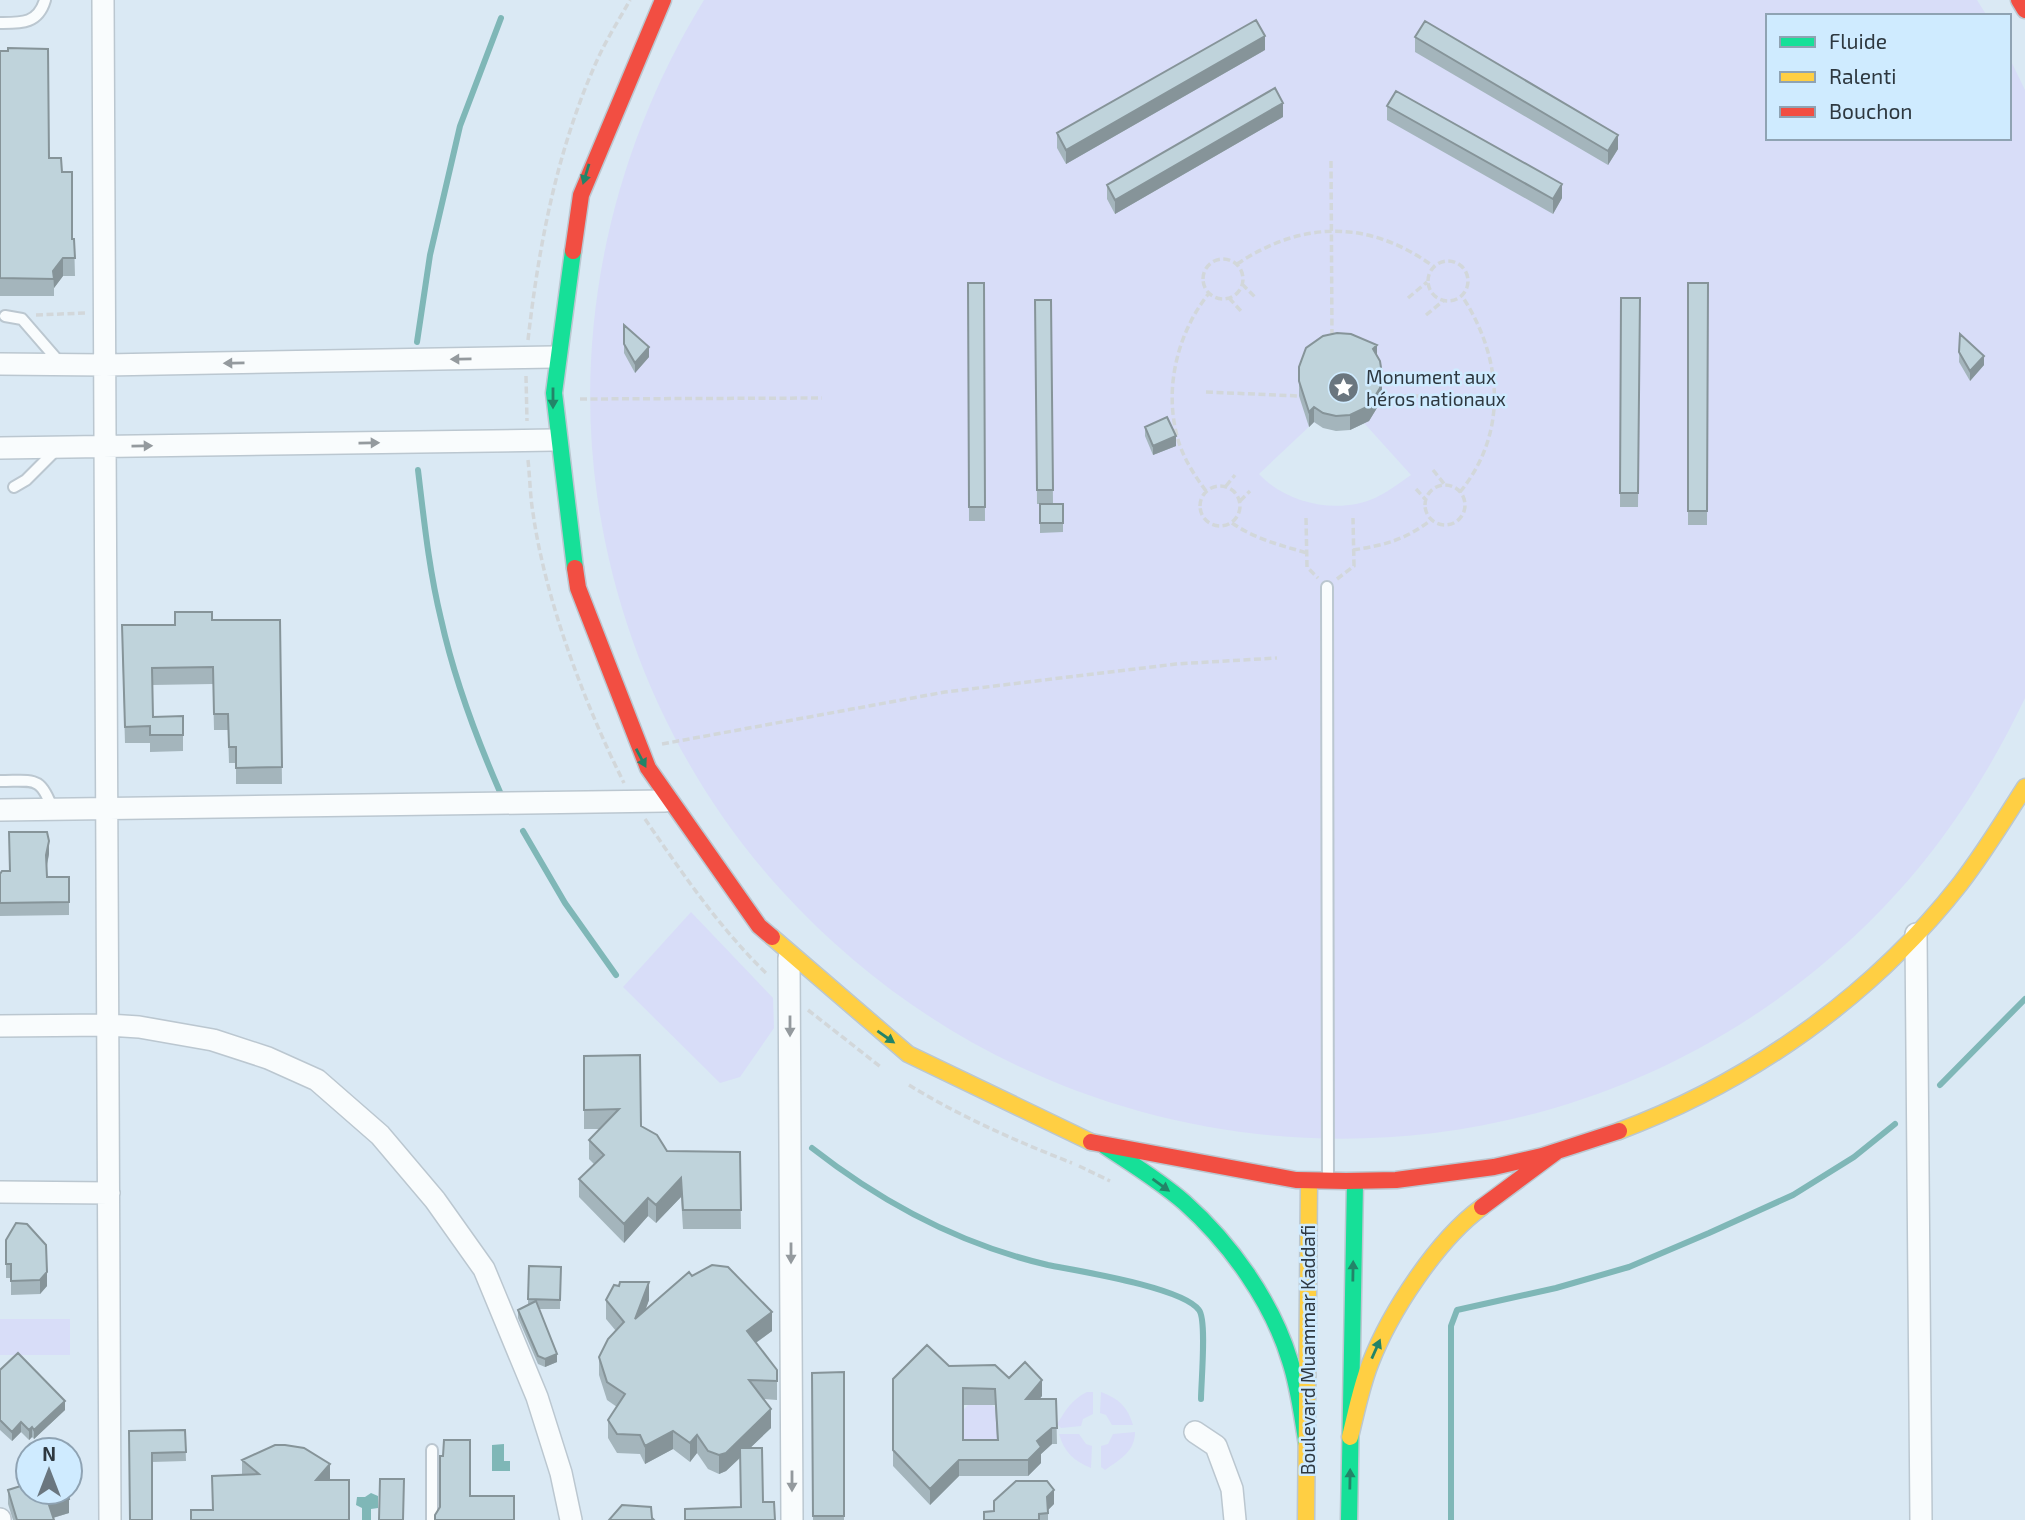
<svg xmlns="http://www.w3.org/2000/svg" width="2025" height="1520" font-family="'Exo 2',sans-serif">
	<rect width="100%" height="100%" fill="#dae9f4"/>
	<path fill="#d8ddf8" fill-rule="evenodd" d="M704 0H1977L1987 16H1768V138H2009V57L2025 90V698C1984 784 1932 862 1863 928 1556 1224 1068 1205 782 891 682 782 618 642 597 495 573 323 613 148 704 0ZM1314 422C1331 433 1345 432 1364 423L1411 475C1399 483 1388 492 1375 498 1337 515 1286 503 1259 474Z
		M691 912 773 998 774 1028 740 1077 720 1083 623 987Z
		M0 1319H70V1355H0Z
		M1087 1392H1093V1414L1083 1419 1081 1426 1061 1428 1057 1424C1066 1410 1071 1400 1087 1392Z
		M1101 1392C1118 1398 1128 1407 1133 1425H1112L1106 1415 1100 1413Z
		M968 1405H992L1005 1415 1006 1434 990 1456 954 1440V1420Z
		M1135 1432C1135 1452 1119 1460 1105 1470L1101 1467V1446L1108 1444 1113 1434Z
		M1059 1434H1079L1086 1444 1092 1446 1091 1468C1074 1461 1064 1452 1059 1434Z"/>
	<path fill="#7fb7b7" d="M504 1444V1461H510V1471H492V1445Z
		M371 1493 378 1496V1508L371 1509V1520H362V1508L356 1505 357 1497H365Z"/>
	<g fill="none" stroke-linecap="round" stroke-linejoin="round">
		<path stroke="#7fb7b7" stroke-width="6" d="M417 342 430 255 460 126 501 18
			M418 470C424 520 429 570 441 619 454 678 476 737 500 792
			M523 831 565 903 616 975
			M1940 1085 2025 999
			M812 1148C881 1202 962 1245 1048 1265 1078 1271 1182 1287 1199 1310 1207 1320 1201 1383 1201 1399
			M1451 1520V1326L1457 1310 1556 1288 1629 1267 1709 1233 1793 1195 1854 1157 1895 1124"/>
		<defs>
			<path id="lane" d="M0 23C21 23 38 24 45 0
				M5 316 22 319 61 364
				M14 487 26 480 58 448
				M1327 587 1328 1179
				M0 781C34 781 41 775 53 811
				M432 1450V1520"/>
			<path id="street" d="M103 0 110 1520
				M0 364 105 365 554 357
				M0 448 554 440
				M0 810 665 801
				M1916 934 1921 1520
				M789 958 792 1520
				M0 1026 108 1025 139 1027 213 1040 268 1058 317 1080 380 1135 435 1200 484 1269 537 1397 561 1473 571 1520
				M0 1192 109 1193
				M1195 1432 1216 1446 1232 1489 1235 1520
				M0 1519V1520"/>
			<path id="fast" d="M573 251 554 393 575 568
				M1105 1146C1132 1164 1160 1181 1184 1202 1230 1243 1272 1301 1290 1361 1299 1388 1302 1417 1307 1445
				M1349 1520 1355 1182"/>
			<path id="slow" d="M772 937 908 1054 1091 1142
				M1619 1131C1751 1082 1873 995 1960 884 1984 853 2004 820 2025 787
				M1350 1437C1356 1413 1361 1387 1370 1364 1390 1312 1437 1240 1482 1207
				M1306 1520 1309 1181"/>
			<path id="jam" d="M2019 0 2025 10
				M573 251 581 195 663 0
				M575 568 578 588 648 768 759 926 772 937
				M1091 1142 1296 1180 1346 1181 1396 1180 1494 1167 1542 1156 1619 1131
				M1482 1207 1556 1152"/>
		</defs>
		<use href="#lane" stroke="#bbc7d0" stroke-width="14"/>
		<use href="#street" stroke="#bbc7d0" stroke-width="24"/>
		<use href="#fast" stroke="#bbc7d0" stroke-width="19"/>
		<use href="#slow" stroke="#bbc7d0" stroke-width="19"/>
		<use href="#jam" stroke="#bbc7d0" stroke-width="19"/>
		<path stroke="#d2d7da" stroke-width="3.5" stroke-dasharray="7 3.5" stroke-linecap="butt" d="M1331 161 1332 337
			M1203 279a20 20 0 1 1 40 0a20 20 0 1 1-40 0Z
			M1428 281a20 20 0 1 1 40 0a20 20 0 1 1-40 0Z
			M1237 264C1303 220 1369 220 1433 266
			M1242 284 1256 298
			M1229 298 1241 311
			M1408 298 1427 282
			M36 315 85 313
			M1426 315 1443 301
			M528 340C539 243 558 145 599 56 608 37 620 18 630 0
			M526 376 527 421
			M1206 392 1299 396
			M1381 396H1457
			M580 399 822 398
			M528 460C530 478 530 496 533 513 545 599 585 705 624 783
			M1433 470 1445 485
			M1425 505a20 20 0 1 1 40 0a20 20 0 1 1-40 0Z
			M1200 506a20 20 0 1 1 40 0a20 20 0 1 1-40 0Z
			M1226 486 1235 475
			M1416 489 1426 500
			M1206 491C1195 476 1185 461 1179 443 1163 392 1176 335 1209 293
			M1460 492C1509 432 1502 357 1462 296
			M1240 501 1250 491
			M1306 518 1307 567 1318 578
			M1232 523C1255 539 1280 545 1307 553
			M1353 550C1385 545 1405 540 1431 520
			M1337 579 1354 566 1353 518
			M662 744 945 692 1176 664 1277 658
			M645 819C683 874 720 929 768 975
			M808 1010 882 1068
			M909 1085C961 1117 1016 1141 1072 1163
			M1079 1166 1110 1181"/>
		<use href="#lane" stroke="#f9fcfd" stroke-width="10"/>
		<use href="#street" stroke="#f9fcfd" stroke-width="21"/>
		<use href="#fast" stroke="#16e098" stroke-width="16"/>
		<use href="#slow" stroke="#ffcf43" stroke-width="16"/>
		<use href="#jam" stroke="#f24e42" stroke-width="16"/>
	</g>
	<path fill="#a4b5bc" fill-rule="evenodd" d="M1415 37 1618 149 1608 165 1415 52Z
		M1265 50 1066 164 1057 148V133Z
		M0 51 49 158 62 172 72 239H74L75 276H63L54 288V296H0Z
		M1387 106 1562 198 1553 214 1387 120Z
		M1283 117 1115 214 1107 199V185Z
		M968 283H984L985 521H969Z
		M1688 283H1708L1707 525H1688Z
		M1621 298H1640L1638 507H1620Z
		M1035 300H1051L1053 504H1037Z
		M624 325 649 357 635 373 624 353Z
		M1960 334 1984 365 1970 381 1959 362Z
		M1377 356 1382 390 1380 403 1369 421 1350 430 1336 431 1323 428 1314 422 1309 427 1299 396V367Z
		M1145 427 1176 446 1153 455 1145 436Z
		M1040 504H1063V532L1040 533Z
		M212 620H280L282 784H236V763H229L228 730H214L213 684 152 685 153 717 183 716V751L150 752V743H125L122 642 175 625Z
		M49 854 47 866V877H69V915L0 916V874L10 871Z
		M584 1056 641 1126 667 1151 740 1152 741 1229H683L681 1197 656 1223 648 1216 624 1243 579 1197V1179L594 1164 589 1159V1140L600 1129H584Z
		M6 1240 47 1286 40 1294 11 1295V1278H6Z
		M561 1267 560 1309H539L557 1362 545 1367 538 1364 518 1318V1310L528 1305V1299Z
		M692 1276 772 1331 756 1343 777 1370V1400L764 1399 771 1428 750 1448 741 1507 740 1458 726 1471 719 1474 708 1469 697 1453 690 1462 673 1449 645 1464 640 1454 617 1453 608 1438V1420L617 1407 607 1400 599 1375V1357L616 1331 606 1319V1300H649L645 1311Z
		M0 1370 65 1410 34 1439 32 1437 29 1440 21 1432 12 1441 0 1430Z
		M844 1372V1520H813L812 1373Z
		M1009 1378 1042 1396 1039 1399H1056L1057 1444H1052L1041 1454V1463L1028 1476H959L930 1505 893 1466V1379ZM963 1405H995L997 1440H963Z
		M185 1430 186 1461 152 1462 129 1431Z
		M242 1460 330 1480 213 1510 242 1475Z
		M28 1488 69 1513 53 1518 54 1520H13L8 1504V1490Z
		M1054 1504 1048 1510V1520H984Z"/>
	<path fill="#869499" d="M1265 36V50L1066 164V150Z
		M1283 103V117L1115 214V200Z
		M1618 135V149L1608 165V151Z
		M1562 184V198L1553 214V199Z
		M63 258V276L54 288 53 271Z
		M1377 345V360L1373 349Z
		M649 347V357L635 373V363Z
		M1984 356V365L1970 381V371Z
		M1382 374V390L1380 403 1369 421 1350 430V415Z
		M1314 407V422L1309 427V412Z
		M1176 436V446L1153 455V446Z
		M49 841V854L46 868V855Z
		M681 1178V1197L656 1223V1205Z
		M648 1198V1216L624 1243V1224Z
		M47 1272V1286L40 1294V1280Z
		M649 1282V1300L635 1338V1319Z
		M772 1312V1331L747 1349V1331Z
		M557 1354V1362L545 1367V1359Z
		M1042 1380V1396L1026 1415V1399Z
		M65 1401V1410L34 1439V1430Z
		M771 1409V1428L726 1471 719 1474V1455Z
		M21 1422V1432L12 1441V1432Z
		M32 1427V1437L29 1440V1430Z
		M1052 1428V1444L1041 1454V1463L1028 1476V1460L1037 1441Z
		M673 1431V1449L645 1464V1446Z
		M697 1435V1453L690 1462V1443Z
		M959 1460V1476L930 1505V1489Z
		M330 1464V1481L316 1480Z
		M1054 1490V1504L1047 1511V1497Z
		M69 1499V1513L49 1519V1505Z"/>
	<path fill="#bfd3db" stroke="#869499" stroke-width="2" fill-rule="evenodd" d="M1256 20 1265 36 1066 150 1057 133Z
		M1425 21 1618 135 1608 151 1415 37Z
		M8 48 48 49 49 158H61L62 172H72V239H74L75 258H63L53 271 54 279 0 278V51H8Z
		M1275 88 1283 103 1115 200 1107 185Z
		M1396 91 1562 184 1553 199 1387 106Z
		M968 283H984L985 507H969Z
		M1688 283H1708L1707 511H1688Z
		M1621 298H1640L1638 493H1620Z
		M1035 300H1051L1053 490H1037Z
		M624 325 649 347 635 363 624 344Z
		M1337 333 1351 334 1377 345 1373 349 1380 361 1382 374 1380 388 1369 406 1350 415 1336 416 1323 413 1314 407 1309 412 1299 381V367L1306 348 1323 336Z
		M1960 334 1984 356 1970 371 1959 352Z
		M1167 417 1176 436 1153 446 1145 427Z
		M1040 504H1063V523H1040Z
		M175 612H212V620H280L282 767 236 768V747H229L228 714H214L213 667 152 668 153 717 183 716V735H150V726L125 727 122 625H175Z
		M9 832H47L49 841 46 855 47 877H69V902L0 903V874L2 871H10Z
		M640 1055 641 1126 657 1135 667 1151 740 1152 741 1210H683L681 1178 656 1205 648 1198 624 1224 579 1179 604 1155 589 1140 619 1109 584 1110V1056Z
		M16 1223 27 1224 46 1245 47 1272 40 1280 11 1281V1264H6V1240Z
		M712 1265 728 1267 772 1312 747 1331 777 1370V1381L749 1380 771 1409 726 1453 719 1455 708 1451 697 1435 690 1443 673 1431 645 1446 640 1435 617 1434 608 1420 625 1394 607 1382 599 1357 608 1339 624 1322 606 1300 614 1285 619 1286 620 1282H649L635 1319 689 1272 692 1276Z
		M529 1266 561 1267 560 1300 528 1299Z
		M536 1301 557 1354 545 1359 538 1356 518 1310Z
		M927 1345 949 1366 995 1365 1009 1378 1025 1362 1042 1380 1026 1399H1056L1057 1428H1052L1037 1441 1041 1447 1028 1460H959L930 1489 893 1450V1379ZM963 1388 995 1389 998 1440H963Z
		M18 1353 65 1401 34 1430 32 1427 29 1430 21 1422 12 1432 0 1420V1370Z
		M844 1372V1516H813L812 1373Z
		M185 1430 186 1452 152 1453V1520H130L129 1431Z
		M444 1440H470V1496H514V1520H435V1515L440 1507V1456H443Z
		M275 1445H285L304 1448 330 1464 316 1480H349V1520H191V1510H213L212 1476 259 1474 242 1460Z
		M740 1448H762L763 1502H774L775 1520H685V1509L741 1507Z
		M380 1479H404L403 1520H379Z
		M1016 1481H1047L1054 1490 1047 1497 1048 1513 1039 1514V1520H984V1512L994 1511V1501Z
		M27 1484 28 1492H67L69 1499 49 1505 54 1520H17L8 1490Z
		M622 1505 651 1507 652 1518 654 1520H609Z"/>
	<defs><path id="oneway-solid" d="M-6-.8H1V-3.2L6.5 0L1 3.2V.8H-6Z" transform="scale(1.75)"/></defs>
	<g fill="#238468">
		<use href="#oneway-solid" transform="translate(586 174) rotate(107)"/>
		<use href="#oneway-solid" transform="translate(553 398) rotate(90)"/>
		<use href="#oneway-solid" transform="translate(641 758) rotate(62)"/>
		<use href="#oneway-solid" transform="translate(886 1037) rotate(35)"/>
		<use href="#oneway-solid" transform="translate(1161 1185) rotate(36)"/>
		<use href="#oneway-solid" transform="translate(1353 1271) rotate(-89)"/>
		<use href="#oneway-solid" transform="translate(1376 1349) rotate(-66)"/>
		<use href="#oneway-solid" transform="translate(1350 1479) rotate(-89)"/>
	</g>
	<g fill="#949a9e">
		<use href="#oneway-solid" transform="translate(461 359) rotate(179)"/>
		<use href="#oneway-solid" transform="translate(234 363) rotate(179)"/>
		<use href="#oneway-solid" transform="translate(369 443) rotate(-1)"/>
		<use href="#oneway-solid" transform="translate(142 446) rotate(-1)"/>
		<use href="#oneway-solid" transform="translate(790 1026) rotate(90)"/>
		<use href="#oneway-solid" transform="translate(791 1253) rotate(90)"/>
		<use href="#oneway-solid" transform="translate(792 1481) rotate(90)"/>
	</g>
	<defs>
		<symbol id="sight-disc" viewBox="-11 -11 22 22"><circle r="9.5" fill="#6a767f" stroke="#cfebff"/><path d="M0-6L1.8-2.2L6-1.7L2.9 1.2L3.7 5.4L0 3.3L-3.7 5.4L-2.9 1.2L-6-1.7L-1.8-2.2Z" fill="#fff"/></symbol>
	</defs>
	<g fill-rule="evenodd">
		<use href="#sight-disc" x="1326" y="370" width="35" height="35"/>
	</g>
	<g text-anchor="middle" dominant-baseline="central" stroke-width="5" stroke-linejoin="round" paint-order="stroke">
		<g font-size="19" fill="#2e3840" stroke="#cfebff" text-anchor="start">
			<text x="1366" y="376">Monument aux<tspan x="1366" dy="22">héros nationaux</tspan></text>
		</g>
		<g font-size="19" fill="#2e3840" stroke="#cfebff">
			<text transform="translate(1307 1350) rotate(-90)">Boulevard Muammar Kaddafi</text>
		</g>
	</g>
	<rect x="1766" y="14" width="245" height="126" fill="#cfebff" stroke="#8fa3b3" stroke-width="2"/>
	<rect x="1780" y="37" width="35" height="10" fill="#16e098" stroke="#8fa3b3" stroke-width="2"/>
	<text x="1829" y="49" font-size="21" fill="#2e3840">Fluide</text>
	<rect x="1780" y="72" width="35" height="10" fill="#ffcf43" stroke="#8fa3b3" stroke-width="2"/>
	<text x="1829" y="84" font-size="21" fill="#2e3840">Ralenti</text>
	<rect x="1780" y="107" width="35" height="10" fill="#f24e42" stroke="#8fa3b3" stroke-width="2"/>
	<text x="1829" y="119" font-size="21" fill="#2e3840">Bouchon</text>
	<g transform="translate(49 1471)"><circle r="33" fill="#cfebff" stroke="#8fa3b3" stroke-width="2"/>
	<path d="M0-5L12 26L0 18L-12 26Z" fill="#6a767f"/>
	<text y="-10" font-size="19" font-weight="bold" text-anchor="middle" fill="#2e3840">N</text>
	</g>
</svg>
